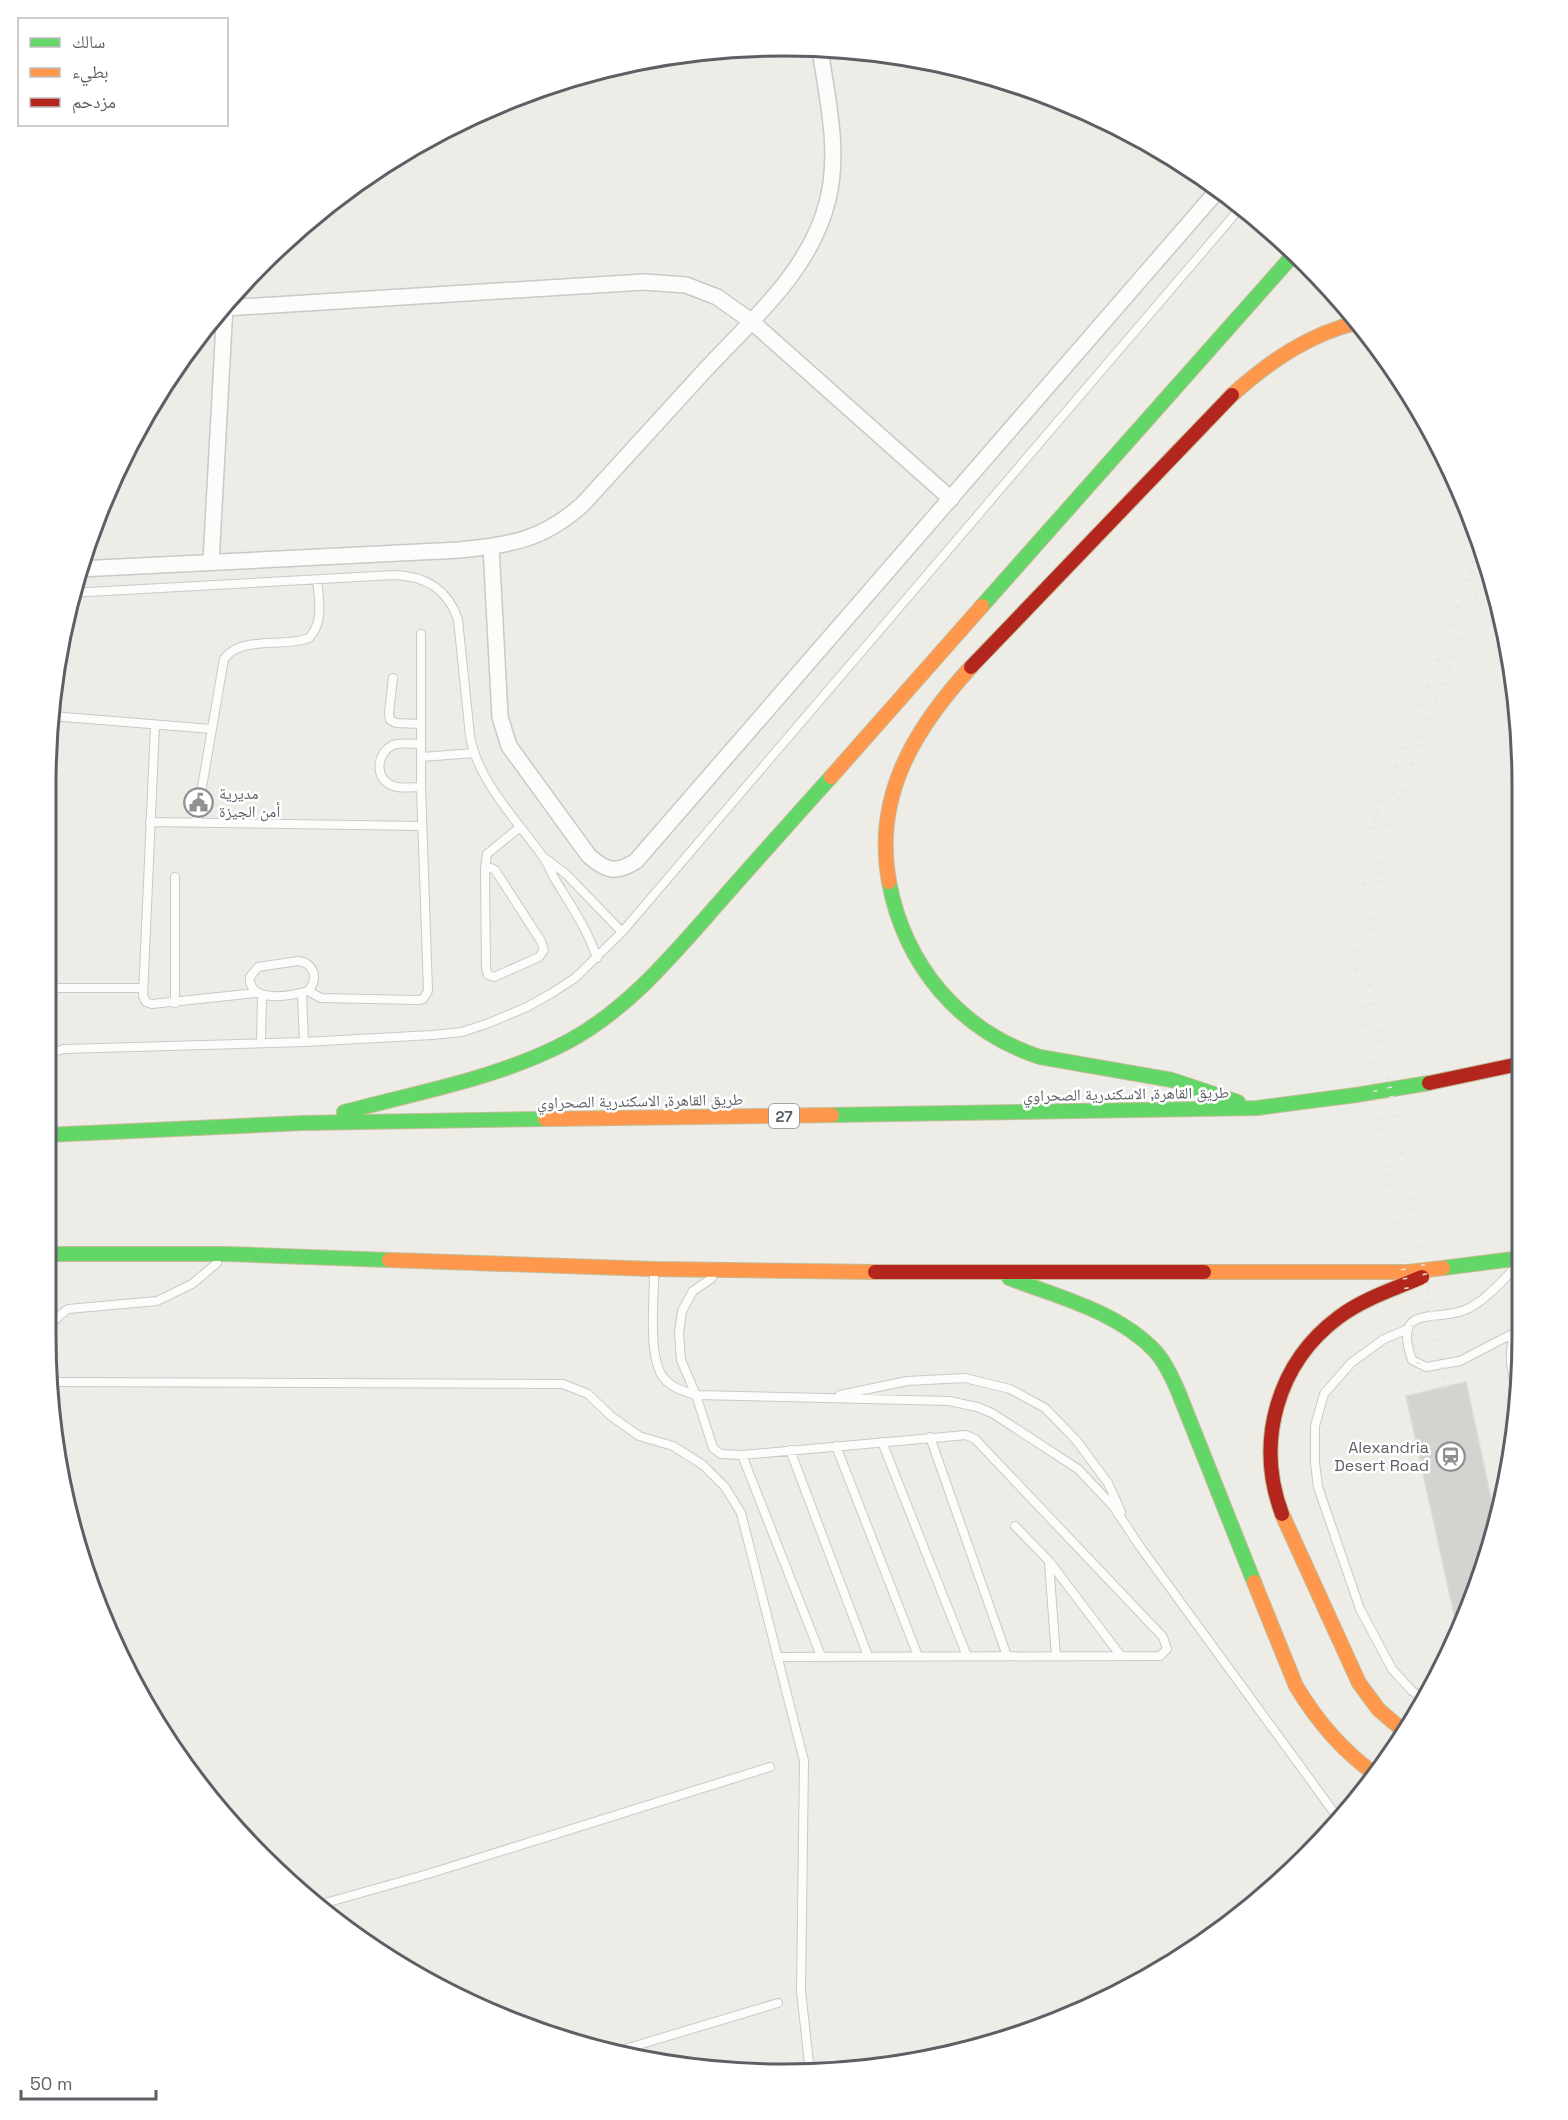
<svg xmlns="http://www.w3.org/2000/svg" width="1568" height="2120" font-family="'Space Grotesk','Noto Naskh Arabic',sans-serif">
	<rect width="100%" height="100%" fill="#edece7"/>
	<path fill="#d3d3d0" stroke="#dcdbd6" stroke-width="1.5" d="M1466 1382 1495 1517 1484 1573 1458 1632 1406 1396Z"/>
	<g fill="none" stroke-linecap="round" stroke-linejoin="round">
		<defs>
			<path id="lane" d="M70 593 394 575C426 576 448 589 458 620L470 736C478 782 517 820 543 857 548 864 551 873 556 881 572 907 587 929 597 958
				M393 678 389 713 390 720 396 723 421 724
				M52 716 211 729
				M155 725 143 996 146 1002 152 1004 256 993
				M421 757 475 753
				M47 760 61 651
				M421 787C412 787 401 789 393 786 374 779 376 753 393 745 401 742 413 744 421 744
				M150 822 422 826
				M196 822 224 659C240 635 285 648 309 638 324 623 319 599 317 580
				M546 859 566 874 622 932
				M485 869 491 868 495 870 541 941 544 950 539 957 494 977 488 975 486 968 485 869 487 854 520 827
				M298 961C314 963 319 978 308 991 291 996 248 1004 250 977L258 967Z
				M46 988H142
				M308 991 321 998 418 1000 423 999 428 991 421 787V634
				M302 993 304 1042
				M175 1003V877
				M261 1042 262 995
				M46 1054 64 1049 304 1042 432 1035 462 1032 489 1023 527 1007 552 993 575 978 622 932 1241 207
				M654 1276C654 1301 648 1357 663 1377 671 1388 684 1391 696 1395L949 1401 977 1407 992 1413 1078 1469 1113 1506 1141 1548 1341 1822
				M712 1278 693 1291 682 1311 679 1333 681 1360 696 1395 713 1448 721 1454 742 1455 966 1435 975 1439 1163 1637 1167 1649 1160 1656 777 1657
				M1408 1329 1384 1339 1351 1363 1324 1394 1315 1426V1463L1318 1487 1360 1609 1392 1669 1412 1691 1426 1700
				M1514 1333 1460 1361 1426 1367 1412 1360C1392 1303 1435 1322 1465 1310 1484 1302 1500 1283 1515 1268
				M45 1337C48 1325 58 1316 68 1309L157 1301 192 1284 217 1263
				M51 1382 563 1384 588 1394 611 1416 639 1436 673 1446 703 1465 725 1487 741 1513 804 1761 801 1991 810 2072
				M840 1395 907 1381 965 1378 1010 1389 1045 1408 1076 1440 1108 1483 1121 1512
				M1519 1396C1511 1372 1508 1358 1514 1333L1521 1330
				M930 1437 1007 1656
				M882 1442 967 1656
				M836 1446 918 1656
				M790 1450 868 1656
				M742 1455 821 1656
				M1015 1526 1049 1561 1121 1656
				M1049 1563 1056 1656
				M318 1905 428 1874 770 1767
				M615 2052 778 2003"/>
			<path id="street" d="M225 308 644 282 686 285 717 297 751 321 951 499
				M491 547 500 717 509 746 589 856C606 871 616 874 636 861L1218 190
				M211 562 225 306
				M79 569 460 550C512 544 541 541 582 505 624 459 666 413 708 367 755 317 812 268 828 199 840 150 827 98 820 49"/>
			<path id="fast" d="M982 606 1295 253
				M889 882C905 966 960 1031 1040 1057L1172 1080 1238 1102
				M344 1112C419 1092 500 1078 569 1041 628 1009 672 956 716 906 754 863 792 820 831 777
				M832 1115 1257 1108 1356 1095 1429 1083
				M46 1135 303 1123 545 1119
				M45 1254H227L389 1260
				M1443 1268 1521 1258
				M1009 1278C1058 1297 1117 1311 1155 1351 1165 1362 1172 1377 1178 1391L1254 1582"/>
			<path id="slow" d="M1232 395C1270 361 1309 334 1359 322
				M831 777 982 606
				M889 882C873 796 915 728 971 667
				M545 1119 832 1115
				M389 1260 653 1269 875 1272
				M1204 1272H1408L1443 1268
				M1282 1514 1359 1683 1379 1710 1405 1732
				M1254 1582 1296 1686C1317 1721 1341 1750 1375 1774"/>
			<path id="jam" d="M971 667 1232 395
				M1429 1083 1519 1064
				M875 1272H1204
				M1282 1514C1255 1442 1277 1363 1339 1317 1363 1299 1394 1289 1422 1277"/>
		</defs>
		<use href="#lane" stroke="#cac9c9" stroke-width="10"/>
		<use href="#street" stroke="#cac9c9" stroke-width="18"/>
		<use href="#fast" stroke="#c3bc96" stroke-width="16"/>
		<use href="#slow" stroke="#c3bc96" stroke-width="16"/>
		<use href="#jam" stroke="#c3bc96" stroke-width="16"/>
		<use href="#lane" stroke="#fcfcfb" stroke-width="8"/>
		<use href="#street" stroke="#fcfcfb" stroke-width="15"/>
		<use href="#fast" stroke="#63d668" stroke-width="14"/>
		<use href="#slow" stroke="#ff974d" stroke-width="14"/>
		<use href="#jam" stroke="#b3261e" stroke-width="14"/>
		<path stroke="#e4e4e3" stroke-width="4.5" stroke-dasharray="1.5 8" stroke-linecap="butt" d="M1446 1387 1366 962 1387 830 1485 571
			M1423 1392 1354 957 1372 824 1425 696 1479 548"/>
	</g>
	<defs>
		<symbol id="civic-ring" viewBox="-11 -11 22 22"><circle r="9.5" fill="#fff" stroke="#8f9092" stroke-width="1.5"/><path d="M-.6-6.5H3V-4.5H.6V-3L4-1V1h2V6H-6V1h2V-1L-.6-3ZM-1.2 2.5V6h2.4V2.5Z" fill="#8f9092"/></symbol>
		<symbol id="station-ring" viewBox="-11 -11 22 22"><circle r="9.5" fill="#fff" stroke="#8f9092" stroke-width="1.5"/><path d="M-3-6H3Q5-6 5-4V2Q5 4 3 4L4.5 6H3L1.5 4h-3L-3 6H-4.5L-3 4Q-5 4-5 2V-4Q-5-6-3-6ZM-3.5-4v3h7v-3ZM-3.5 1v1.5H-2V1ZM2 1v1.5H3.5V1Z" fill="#8f9092"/></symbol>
	</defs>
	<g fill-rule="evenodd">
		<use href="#civic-ring" x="182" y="786" width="33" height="33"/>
		<use href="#station-ring" x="1434" y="1440" width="33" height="33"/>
	</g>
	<g text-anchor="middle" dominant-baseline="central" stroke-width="5" stroke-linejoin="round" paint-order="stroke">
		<rect fill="#fff" stroke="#8e8f93" stroke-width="1.5" x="769" y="1104" width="30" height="24" rx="4.5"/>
		<g font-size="15" font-weight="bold" fill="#5d5f65">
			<text x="784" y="1116">27</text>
		</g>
		<g font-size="16" fill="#5d5f65" stroke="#fff" text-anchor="start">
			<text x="219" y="793">مديرية<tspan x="219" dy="18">أمن الجيزة</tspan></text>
			<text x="1429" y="1447" text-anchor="end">Alexandria<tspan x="1429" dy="18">Desert Road</tspan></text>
		</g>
		<g font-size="16" fill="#5d5f65" stroke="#fff">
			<text transform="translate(1126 1094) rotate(-1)">طريق القاهرة, الاسكندرية الصحراوي</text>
			<text transform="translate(640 1101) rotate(-1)">طريق القاهرة, الاسكندرية الصحراوي</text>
		</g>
	</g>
	<path d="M0 0H1568V2120H0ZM784 56H784A728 728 0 0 1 1512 784V1336A728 728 0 0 1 784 2064H784A728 728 0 0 1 56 1336V784A728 728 0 0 1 784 56Z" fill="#fff" fill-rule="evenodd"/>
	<path fill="none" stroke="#5d5f65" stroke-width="3" d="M784 56H784A728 728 0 0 1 1512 784V1336A728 728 0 0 1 784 2064H784A728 728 0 0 1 56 1336V784A728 728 0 0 1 784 56Z"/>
	<rect x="18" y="18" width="210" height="108" fill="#ffffff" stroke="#bebfc1" stroke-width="1.5"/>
	<rect x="30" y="38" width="30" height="9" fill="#63d668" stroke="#bebfc1" stroke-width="1.5"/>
	<text x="72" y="48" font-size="18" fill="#5d5f65">سالك</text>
	<rect x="30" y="68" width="30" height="9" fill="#ff974d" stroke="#bebfc1" stroke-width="1.5"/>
	<text x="72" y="78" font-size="18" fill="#5d5f65">بطيء</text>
	<rect x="30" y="98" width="30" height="9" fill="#b3261e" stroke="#bebfc1" stroke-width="1.5"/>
	<text x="72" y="108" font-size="18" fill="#5d5f65">مزدحم</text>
	<path d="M21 2090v9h135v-9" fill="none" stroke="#5d5f65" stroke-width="3"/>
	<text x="30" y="2090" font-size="18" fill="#5d5f65" stroke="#ffffff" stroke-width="4.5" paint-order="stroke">50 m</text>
</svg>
